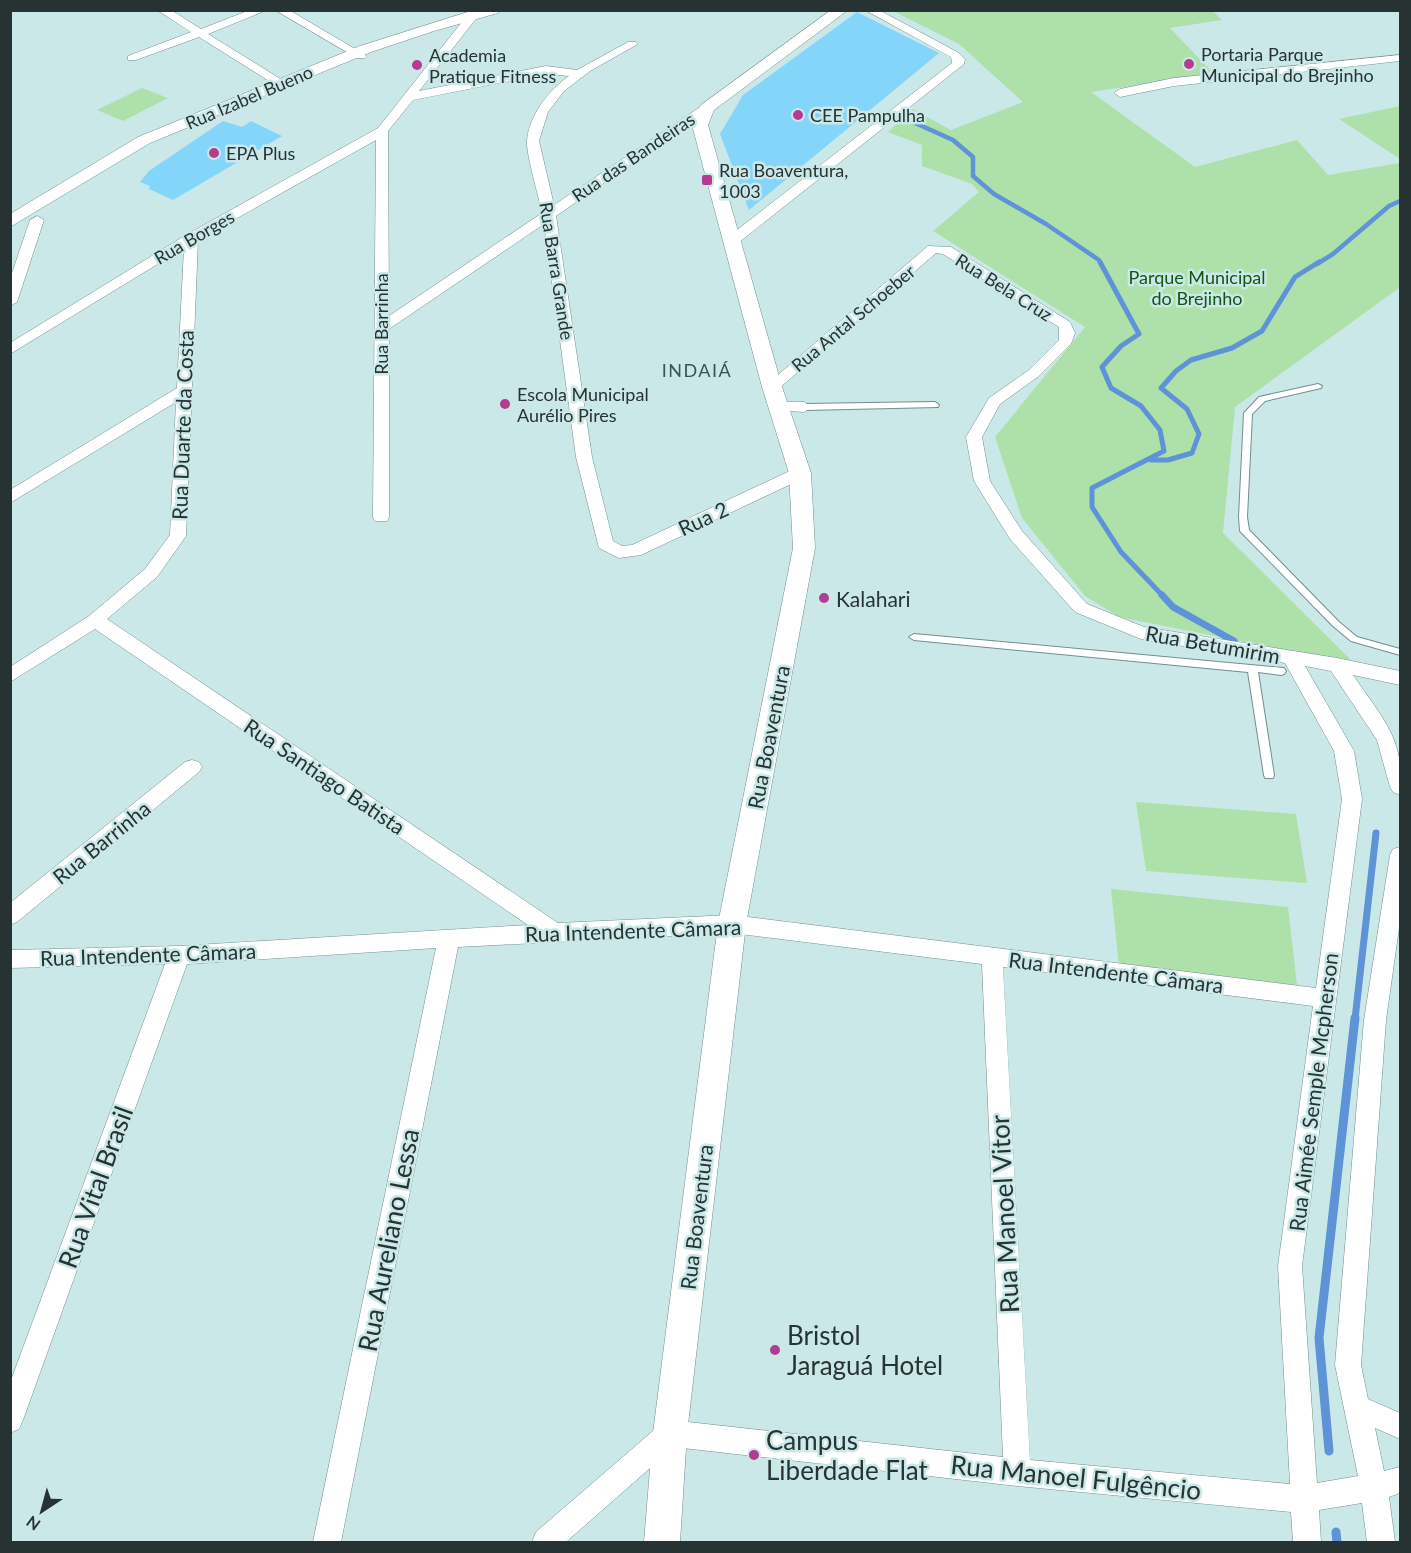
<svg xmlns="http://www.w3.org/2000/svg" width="1411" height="1553" font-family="Lato,sans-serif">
	<rect width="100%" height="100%" fill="#cbe8e9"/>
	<path fill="#aee0aa" d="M893 11H1213L1222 20 1170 28 1214 74 1091 92 1195 167 1297 140 1328 175 1400 163 1399 288 1235 407 1223 533 1351 660 1274 648 1119 617 1085 596 1022 518 995 437 1085 327 933 231 979 192 972 184 922 166V145L888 132 913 109 951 130 1023 102 959 44Z
		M142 88 168 98 123 121 97 110Z
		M1400 106V159L1339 119Z
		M1136 802 1296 814 1307 883 1146 871Z
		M1111 889 1288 907 1297 985 1119 967Z"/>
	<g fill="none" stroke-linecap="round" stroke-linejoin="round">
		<path stroke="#5f93d8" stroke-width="4.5" d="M904 118 953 140 973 157V176L994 194 1046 224 1099 260 1101 264
			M1317 264 1333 254 1389 206 1400 201"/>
		<path stroke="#5f93d8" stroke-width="5" d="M1100 262 1139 334 1121 346 1102 367 1111 388 1141 406 1160 430 1164 451 1092 488V507L1121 552 1164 597
			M1151 460H1168L1192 453 1199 434 1187 409 1161 388 1176 371 1191 360 1232 348 1262 331 1295 277 1319 262"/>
		<path stroke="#5f93d8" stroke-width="7" d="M1162 595 1173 607 1234 641
			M1355 1019 1376 833"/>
		<path stroke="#5f93d8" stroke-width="9" d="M1329 1451 1319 1338 1355 1018
			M1336 1532 1337 1542"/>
	</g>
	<path fill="#83d5f9" d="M857 12 939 53 749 210 720 134 743 95Z
		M223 121 242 127 251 121 282 136 173 200 149 189 150 186 140 182 149 171Z"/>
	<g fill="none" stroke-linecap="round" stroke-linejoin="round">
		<defs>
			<path id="service" d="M1318 384 1322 386 1321 388 1265 401 1252 414 1247 517 1249 530 1339 622 1357 637 1400 649V655L1351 641 1333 626 1240 531 1239 517 1244 413 1259 397Z
				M935 402 939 405 938 407 804 410 800 407 804 404Z
				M914 634 1284 668 1286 671 1284 674 1281 675 1258 672 1274 775 1273 778H1265L1264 775 1248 672 914 640 909 637Z"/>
			<path id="minor" d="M157 10H171L201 29 250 10H267L208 34 287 83 285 86H277L199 37 136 60H128V56L191 32Z
				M275 10H289L367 56 365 58H357Z
				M865 10H879L959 53 965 59 964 64 738 243H728L726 240 728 237 952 63 951 57Z
				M473 12 479 15 419 91 546 66 577 70 628 42H636L638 44 590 71 564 91 548 112 539 141 554 205 703 105 707 104 713 108 556 216 592 457 613 541 622 546 632 545 794 469H806L808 473 806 477 641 555 619 558 599 548 576 457 544 224 389 329V517L387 521H375L373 517 376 140 198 240 186 536 157 577 107 619 558 923 732 915 1316 988 1342 799 1334 751 1285 663 1141 639 1075 612 1010 539 974 481 966 437 989 398 1029 370 1059 340V327L943 254 936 253 777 390H767L764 387 928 246 951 247 1070 322 1075 333 1071 344 1039 376 1000 404 982 437 990 481 1022 531 1087 604 1144 627 1337 658 1400 671V685L1353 675C1382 718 1406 739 1400 795L1393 792 1390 787 1377 740 1331 671 1305 666 1354 751 1362 799 1302 1266 1317 1483 1358 1476 1335 1365 1364 1020 1390 855 1393 849 1400 847V921L1386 1020 1361 1365 1368 1399 1400 1413V1439L1375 1428 1384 1471 1400 1467V1493L1389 1497 1395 1542H1367L1362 1503 1319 1510 1321 1542H1293L1291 1512 1017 1486 674 1447 566 1542H532L536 1532 661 1424 670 1420 1003 1457 982 964 732 933 458 947 341 1542H313L436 948 187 964 23 1420 19 1429 10 1433V1383L165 964 10 968V950L179 946 528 925 95 629 10 682V667L89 616 145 569 170 535 176 402 10 503V490L177 388 184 248 10 354V343L186 235 378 128 469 13ZM546 74 569 76C549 90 529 115 527 141 526 154 539 197 542 213L389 316 388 131 413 100ZM1003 967 1313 1006 1278 1266 1290 1484 1030 1460Z
				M1400 55V61L1174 86 1120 97 1114 93 1120 89 1174 78Z
				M37 216 44 220 17 302 10 306V279L30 220Z
				M779 402H804L812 407 804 412 774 410 771 407Z
				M192 760 199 762 202 767 199 772 17 922 10 925V903L185 762Z"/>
			<path id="tertiary" d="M474 10H500L498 13 434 31 371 52 150 143 10 227V214L138 137 360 46Z
				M831 10H848L714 110 708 125 782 387 811 473 815 548 746 924 687 1433 680 1542H644L653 1433 718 924 793 548 789 473 762 387 692 125 701 105Z"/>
		</defs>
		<use href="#service" stroke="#738e8f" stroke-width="2"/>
		<use href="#minor" stroke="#738e8f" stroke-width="1"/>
		<use href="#tertiary" stroke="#738e8f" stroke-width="1"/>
		<use href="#service" fill="#fff" fill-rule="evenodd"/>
		<use href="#minor" fill="#fff" fill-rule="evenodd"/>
		<use href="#tertiary" fill="#fff" fill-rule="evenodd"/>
	</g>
	<g fill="#b33b90" stroke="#cbe8e9" stroke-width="2">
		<circle cx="1189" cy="64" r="6"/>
		<circle cx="417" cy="65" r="6"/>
		<circle cx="798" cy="115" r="6"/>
		<circle cx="214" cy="153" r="6"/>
		<rect x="701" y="174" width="12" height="12" rx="3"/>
		<circle cx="505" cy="404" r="6"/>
		<circle cx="824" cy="598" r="6"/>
		<circle cx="775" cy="1350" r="6"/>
		<circle cx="754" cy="1455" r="6"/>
	</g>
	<g text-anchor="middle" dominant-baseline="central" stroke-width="5" stroke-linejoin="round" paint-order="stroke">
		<g font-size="18" fill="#273232" stroke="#cbe8e9" text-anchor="start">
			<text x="1201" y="54">Portaria Parque<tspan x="1201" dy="21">Municipal do Brejinho</tspan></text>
			<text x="429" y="55">Academia<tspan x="429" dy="21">Pratique Fitness</tspan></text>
			<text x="810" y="115">CEE Pampulha</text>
			<text x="226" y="153">EPA Plus</text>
			<text x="719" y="170">Rua Boaventura,<tspan x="719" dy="21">1003</tspan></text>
			<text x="517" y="394">Escola Municipal<tspan x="517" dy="21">Aurélio Pires</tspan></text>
		</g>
		<g font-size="18" fill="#273232" stroke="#cbe8e9">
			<text transform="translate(249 97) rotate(-23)">Rua Izabel Bueno</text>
			<text transform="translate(633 157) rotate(-34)">Rua das Bandeiras</text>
			<text transform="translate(194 237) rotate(-30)">Rua Borges</text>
			<text transform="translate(557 271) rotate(81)">Rua Barra Grande</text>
			<text transform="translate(1004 287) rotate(32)">Rua Bela Cruz</text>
			<text transform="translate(853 318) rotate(-40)">Rua Antal Schoeber</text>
			<text transform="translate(381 324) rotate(-90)">Rua Barrinha</text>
		</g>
		<g font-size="18" fill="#135612" stroke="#cbe8e9">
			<text x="1197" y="277">Parque Municipal<tspan x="1197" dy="21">do Brejinho</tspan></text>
		</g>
		<g font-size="18" letter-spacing="1.5" fill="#3a5354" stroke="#cbe8e9">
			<text x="697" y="370">INDAIÁ</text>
		</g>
		<g font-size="21" fill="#273232" stroke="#cbe8e9">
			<text transform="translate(182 425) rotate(-88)">Rua Duarte da Costa</text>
			<text transform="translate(703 518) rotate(-25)">Rua 2</text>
			<text transform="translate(1213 644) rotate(10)">Rua Betumirim</text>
			<text transform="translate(768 737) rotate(-79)">Rua Boaventura</text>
			<text transform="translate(325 776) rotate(34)">Rua Santiago Batista</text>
			<text transform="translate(101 842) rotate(-39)">Rua Barrinha</text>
			<text transform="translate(633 930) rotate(-2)">Rua Intendente Câmara</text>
			<text transform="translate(148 954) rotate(-2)">Rua Intendente Câmara</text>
			<text transform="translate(1116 972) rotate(7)">Rua Intendente Câmara</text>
			<text transform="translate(1313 1092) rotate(-83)">Rua Aimée Semple Mcpherson</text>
			<text transform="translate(696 1217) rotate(-83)">Rua Boaventura</text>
		</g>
		<g font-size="21" fill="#273232" stroke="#cbe8e9" text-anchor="start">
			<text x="836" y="598">Kalahari</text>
		</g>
		<g font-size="26" fill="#273232" stroke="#cbe8e9">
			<text transform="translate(95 1187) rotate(-70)">Rua Vital Brasil</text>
			<text transform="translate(1004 1214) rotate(-93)">Rua Manoel Vitor</text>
			<text transform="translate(388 1240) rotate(-79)">Rua Aureliano Lessa</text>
			<text transform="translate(1076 1477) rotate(6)">Rua Manoel Fulgêncio</text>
		</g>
		<g font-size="26" fill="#273232" stroke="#cbe8e9" text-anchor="start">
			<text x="787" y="1335">Bristol<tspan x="787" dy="30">Jaraguá Hotel</tspan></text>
			<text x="766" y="1440">Campus<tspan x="766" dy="30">Liberdade Flat</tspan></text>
		</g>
	</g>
	<rect width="1411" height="1553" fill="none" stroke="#273232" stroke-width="24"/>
	<g transform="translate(42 1511) rotate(216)" stroke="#cbe8e9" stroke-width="4.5" paint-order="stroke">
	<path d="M0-4.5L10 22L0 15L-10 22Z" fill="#273232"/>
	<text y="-9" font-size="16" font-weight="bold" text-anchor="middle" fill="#273232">N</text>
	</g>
</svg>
